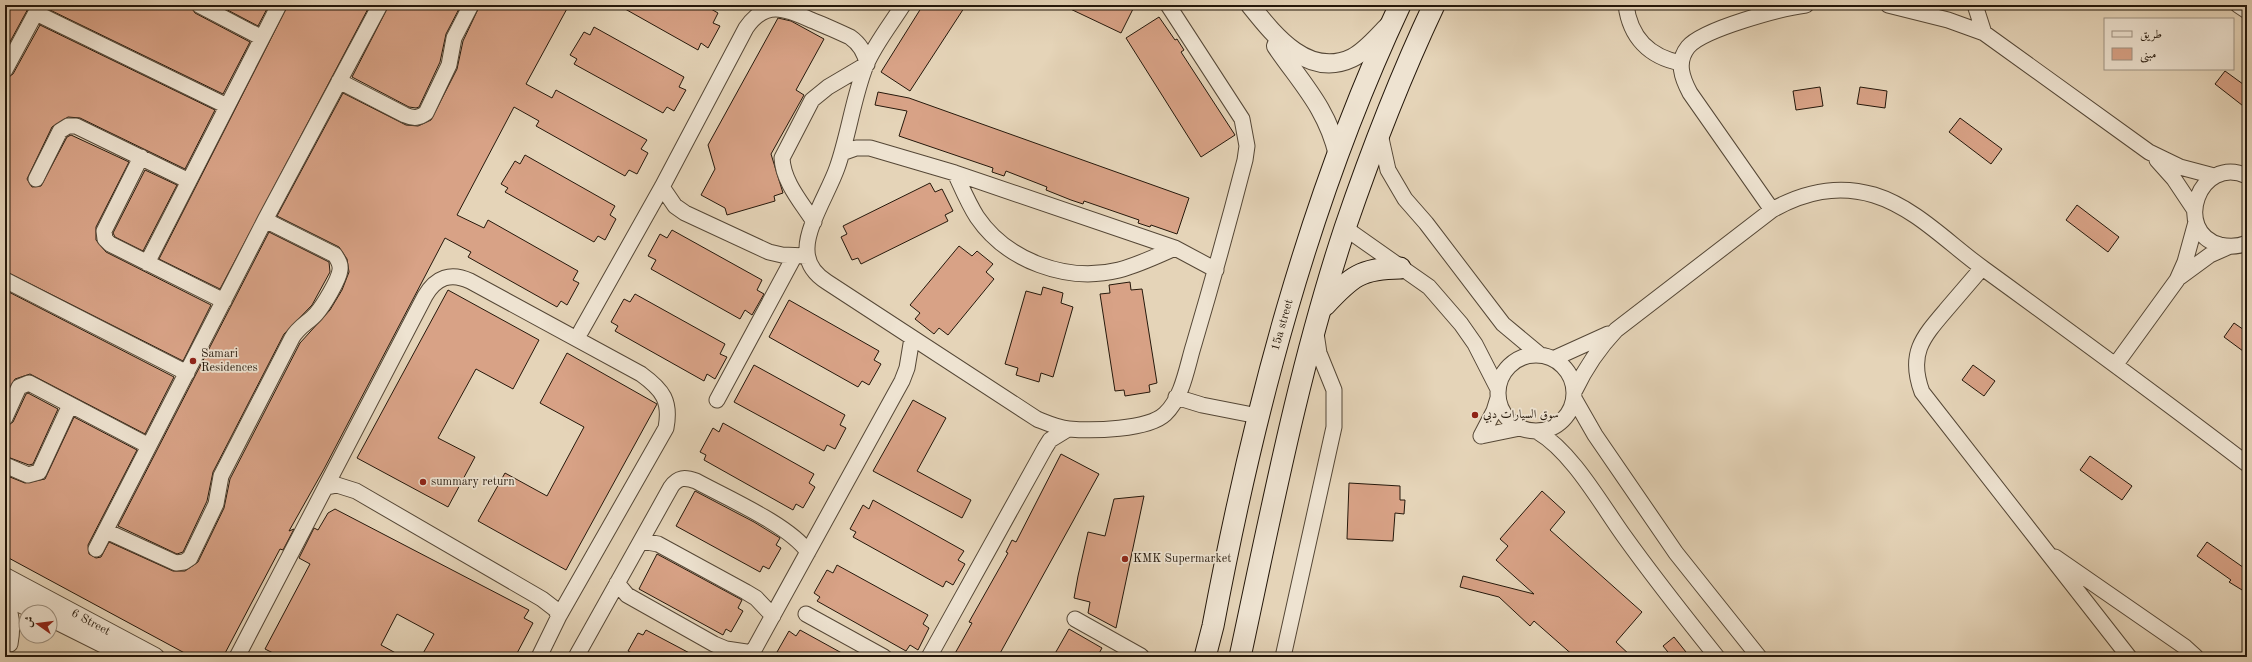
<svg xmlns="http://www.w3.org/2000/svg" width="2252" height="662" font-family="'Old Standard TT',Amiri,serif">
	<rect width="100%" height="100%" fill="#e5d4b8"/>
	<filter id="stains"><feTurbulence type="fractalNoise" baseFrequency=".005" numOctaves="4"/><feColorMatrix values="0 0 0 0 .2 0 0 0 0 .09 0 0 0 0 .02 0 0 0 .5 -.17"/></filter>
	<radialGradient id="worn" r=".72"><stop offset=".6" stop-color="#630" stop-opacity="0"/><stop offset="1" stop-color="#630" stop-opacity=".3"/></radialGradient>
	<path fill="#d8a286" stroke="#25180b" d="M5 5H30L5 51Z
		M49 5H190L195 13 250 42 223 94 48 9Z
		M218 5H269L258 26Z
		M288 5H370L220 289 159 259Z
		M389 5H461L446 34 440 62 419 107 416 108 409 107 352 77Z
		M480 5H569L526 84 552 98 556 90 647 140 641 149 648 153 637 174 629 170 625 176 536 126 539 121 514 107 457 215 484 228 488 220 578 271 573 280 579 283 567 305 561 301 557 307 468 257 471 252 445 238 324 469 289 531 294 529 283 550 280 549 223 657H192L5 556V475L25 483 45 479 74 417 137 450 88 545 89 554 96 558 101 557 109 542 173 571H185L198 562 224 508 230 479 300 343 330 310 342 290 349 272 347 259 339 247 277 216 343 93 406 125 418 126 431 120 457 69 463 41Z
		M618 5H704L718 13 713 23 720 26 708 48 701 43 698 50Z
		M923 5H966L910 91 881 72Z
		M1062 5H1135L1121 33Z
		M1159 17 1175 40 1177 39 1184 50 1181 52 1235 135 1201 157 1126 38Z
		M778 18 791 21 824 39 796 90 804 95 771 154 783 193 774 196 775 201 727 215 725 208 701 195 715 169 708 145Z
		M40 25 215 110 185 169 80 118 68 117 52 127 27 179 32 187 41 186 67 137 71 135 129 162 96 227V240L106 252 211 305 183 361 5 271V79L13 74Z
		M594 27 684 77 679 87 686 90 674 111 667 107 663 113 574 64 577 59 570 55 584 32 590 35Z
		M2225 71 2247 87V109L2215 84Z
		M1820 87 1823 106 1796 110 1793 91Z
		M1860 87 1887 91 1885 108 1857 104Z
		M878 92 909 98 1189 198 1177 234 1151 225 1150 227 1138 223 1139 220 1084 201 1083 204 1071 200 1046 190 1047 187 1006 171 1004 176 992 172 993 168 899 136 907 111 875 105Z
		M1960 118 2002 149 1991 164 1949 132Z
		M525 155 615 206 610 215 616 219 605 240 598 236 594 242 505 192 508 188 501 184 515 161 520 164Z
		M145 170 177 185 143 251 115 237 113 233Z
		M930 183 935 192 942 189 953 211 945 215 948 221 861 264 858 258 852 260 841 237 847 234 843 226Z
		M2077 205 2119 237 2108 252 2066 220Z
		M672 230 762 280 757 290 764 294 752 315 745 310 740 319 651 269 656 260 648 256 660 234 667 238Z
		M269 232 329 262 330 272 312 305 284 334 213 472 207 501 183 552 177 554 118 526Z
		M959 246 972 256 977 251 993 264 986 272 994 279 948 335 939 328 934 334 915 319 920 313 910 305Z
		M1130 282 1131 290 1142 289 1157 383 1149 385 1150 392 1125 396 1124 390 1115 391 1100 294 1110 293 1109 285Z
		M1043 287 1063 293 1061 303 1073 307 1053 377 1041 373 1039 382 1016 375 1018 368 1005 364 1026 291 1041 295Z
		M5 290 174 377 145 434 30 374 15 379 5 396Z
		M448 290 539 340 513 389 476 369 438 438 475 457 448 507 357 458Z
		M635 294 725 344 720 354 727 357 715 379 707 374 704 381 615 331 618 326 611 322 624 299 630 302Z
		M789 300 879 351 874 360 881 364 869 385 862 381 858 387 769 337Z
		M2234 323 2247 332V354L2224 337Z
		M567 353 657 404 566 570 478 521 505 473 547 496 584 427 540 403Z
		M754 365 845 415 840 425 846 428 835 449 827 445 824 451 734 402Z
		M1973 365 1995 381 1984 396 1962 380Z
		M28 393 58 409 33 464 29 465 5 456V427L13 422 26 394Z
		M913 400 946 418 917 471 971 500 962 518 873 471Z
		M723 423 814 474 809 483 815 487 803 508 796 504 793 510 704 460 706 455 700 452 713 428 719 432Z
		M1061 454 1099 474 998 657H953L972 623 969 622 1008 553 1006 552 1012 540 1016 542Z
		M2090 456 2132 486 2122 500 2080 470Z
		M1349 483 1400 486V500H1405L1404 514 1395 513 1393 541 1347 539Z
		M695 491 754 522 780 538 776 545 781 548 769 569 763 566 760 572 676 526Z
		M1542 491 1565 512 1550 530 1642 612 1616 642 1632 657H1575L1534 621 1530 626 1499 597 1460 587 1463 576 1534 594 1496 560 1508 546 1500 539Z
		M1144 496 1116 628 1088 613 1090 602 1074 598 1078 576 1088 532 1105 536 1114 499Z
		M873 500 964 551 958 560 965 564 953 585 946 581 943 587 853 537 856 532 850 529 863 505 869 509Z
		M335 509 529 610 524 618 533 623 515 657H421L434 634 397 614 381 645 403 657H281L265 649 310 564 299 558 314 528 318 530 328 513Z
		M2207 542 2247 570V593L2229 582 2231 580 2197 556Z
		M657 554 742 600 738 608 743 611 731 632 726 629 723 635 639 589Z
		M837 565 928 615 923 624 929 628 918 650 910 645 906 651 817 601 820 597 814 593 827 570 833 573Z
		M1069 629 1102 648 1097 657H1053Z
		M646 630 697 657H639L628 651 638 633 643 635Z
		M800 630 849 657H785L777 652 789 631 796 636Z
		M1674 637 1690 657H1672L1663 646Z"/>
	<g fill="none" stroke-linecap="round" stroke-linejoin="round">
		<defs>
			<path id="minor" d="M199 5 262 38
				M903 5C891 24 875 44 866 65 853 98 849 134 837 168 829 191 806 227 807 250 807 265 816 275 827 282L1037 419C1047 423 1058 428 1069 429 1092 431 1148 430 1165 414 1183 397 1187 366 1194 344 1212 283 1229 222 1245 160L1247 146 1242 119 1168 5
				M1626 5C1630 37 1649 57 1681 63
				M1888 5 1948 20 1984 33 2149 152 2180 167 2214 176
				M1975 5 1984 33
				M2238 5 2247 11
				M36 13 227 106
				M5 70 40 5
				M339 81 405 115C414 119 419 118 426 113L449 65 454 38 471 5
				M1380 134 1388 170 1405 199 1426 223 1503 324 1539 354
				M842 153 856 148H870L955 173 1175 248 1216 270
				M141 157 104 231 105 239 110 244 224 301
				M2157 160 2174 179 2194 209
				M955 173C962 188 968 203 977 217 1007 261 1067 283 1119 270 1138 265 1157 256 1175 248
				M2247 176C2199 154 2172 232 2220 245 2230 247 2238 247 2247 243
				M36 179 60 131 68 126H76L189 181
				M662 187 675 206 685 213 769 252 782 255 807 256
				M1772 210 1690 93C1682 78 1676 62 1688 47 1703 29 1782 8 1806 5
				M1345 228 1429 287 1461 324 1475 344 1498 389
				M147 263 279 5
				M1982 268C1970 282 1958 296 1946 310 1922 338 1908 354 1922 392L2129 657
				M2180 277 2210 255 2228 247
				M5 280 187 373
				M581 331 662 187 746 28C765 0 785 8 811 20 824 25 837 31 850 37 860 44 865 52 867 64L828 87 812 100 782 158C783 182 802 203 814 222
				M1498 393a38 38 0 1 1 76 0a38 38 0 1 1-76 0Z
				M1555 358 1608 334
				M2116 364 2177 280 2185 262 2196 222
				M1575 390C1586 367 1599 348 1616 330L1772 210C1804 192 1837 184 1874 195 1916 208 1949 244 1984 269 2072 333 2160 397 2247 464
				M1176 397 1202 405 1258 416
				M717 400 794 257
				M1575 400 1595 435 1676 553 1759 657
				M5 418 19 387 29 383 149 446
				M1538 432C1572 452 1601 504 1624 536 1654 578 1685 617 1717 657
				M1481 436 1494 411 1498 398
				M1481 436 1520 428
				M5 465 28 475 39 472 70 405
				M327 487 337 485 356 491 542 599 555 609 559 616
				M106 531 176 563 184 562 190 558 216 504 221 476 292 338C299 326 308 323 316 314 323 306 339 280 340 270 341 264 338 260 335 255L265 220
				M641 541 658 544 746 592 756 598 773 616
				M96 549 265 220 380 5
				M2055 557 2185 647 2196 657
				M617 583 627 595 714 644 726 649 753 653
				M5 600C13 614 13 628 10 644
				M806 614 884 657
				M1075 619 1141 656
				M237 657 425 296C436 277 451 272 470 281L641 374C663 390 671 401 666 428L559 616 539 657
				M576 657 671 487C678 477 685 477 696 481 727 498 789 525 808 552
				M750 657 902 381 907 368 912 338
				M929 657 1045 448 1050 440 1068 429
				M1283 657 1334 427V390L1319 353 1316 333"/>
			<g id="tertiary">
				<path d="M1250 5C1274 35 1308 79 1352 58 1366 51 1377 37 1388 26"/>
				<path d="M1276 46C1302 84 1327 108 1338 155"/>
				<path id="s1" d="M5 577 155 657"/>
				<path d="M5 596 39 612"/>
				<path d="M50 617 126 655"/>
			</g>
			<g id="secondary">
				<path d="M1325 305C1351 277 1361 268 1400 268"/>
				<path id="s2" d="M1205 657 1213 626C1253 414 1308 201 1400 5"/>
				<path d="M1240 657C1271 513 1299 367 1345 228 1371 152 1400 77 1434 5"/>
			</g>
		</defs>
		<use href="#minor" stroke="#554736" stroke-width="17"/>
		<use href="#tertiary" stroke="#554736" stroke-width="20"/>
		<use href="#secondary" stroke="#25180b" stroke-width="23"/>
		<use href="#minor" stroke="#eee3d1" stroke-width="15"/>
		<use href="#tertiary" stroke="#eee3d1" stroke-width="18"/>
		<use href="#secondary" stroke="#eee3d1" stroke-width="21"/>
	</g>
	<g fill="#8f2418" stroke="#eee3d1" stroke-width="1.5">
		<circle cx="193" cy="361" r="4"/>
		<circle cx="1475" cy="415" r="4"/>
		<circle cx="423" cy="482" r="4"/>
		<circle cx="1125" cy="559" r="4"/>
	</g>
	<g text-anchor="middle" dominant-baseline="central" stroke-width="3.5" stroke-linejoin="round" paint-order="stroke">
		<g font-size="12" fill="#25180b" stroke="#eee3d1">
			<text stroke="none"><textPath href="#s2" startOffset="341">15a street</textPath></text>
			<text stroke="none"><textPath href="#s1" startOffset="97">6 Street</textPath></text>
		</g>
		<g font-size="12" fill="#25180b" stroke="#eee3d1" text-anchor="start">
			<text x="201" y="354">Samari<tspan x="201" dy="14">Residences</tspan></text>
			<text x="1483" y="415">سوق السيارات دبي</text>
			<text x="431" y="482">summary return</text>
			<text x="1133" y="559">KMK Supermarket</text>
		</g>
	</g>
	<rect width="2252" height="662" fill="none" stroke="#e5d4b8" stroke-width="20"/>
	<rect x="6" y="6" width="2240" height="650" fill="none" stroke="#25180b" stroke-width="2"/>
	<rect x="10" y="10" width="2232" height="642" fill="none" stroke="#25180b"/>
	<rect x="2104" y="18" width="130" height="52" fill="#eee3d1" stroke="#9e9282"/>
	<rect x="2112" y="31" width="20" height="6" fill="#eee3d1" stroke="#9e9282"/>
	<text x="2140" y="38" font-size="12" fill="#25180b">طريق</text>
	<rect x="2112" y="48" width="20" height="12" fill="#d8a286" stroke="#9e9282"/>
	<text x="2140" y="58" font-size="12" fill="#25180b">مبنى</text>
	<g transform="translate(38 624) rotate(284)"><circle r="19" fill="#eee3d1" stroke="#9e9282"/>
	<path d="M0-3L7 15L0 10L-7 15Z" fill="#8f2418"/>
	<text y="-6" font-size="11" font-weight="bold" text-anchor="middle" fill="#25180b">ش</text>
	</g>
	<rect width="100%" height="100%" filter="url(#stains)"/>
	<rect width="100%" height="100%" fill="url(#worn)"/>
</svg>
